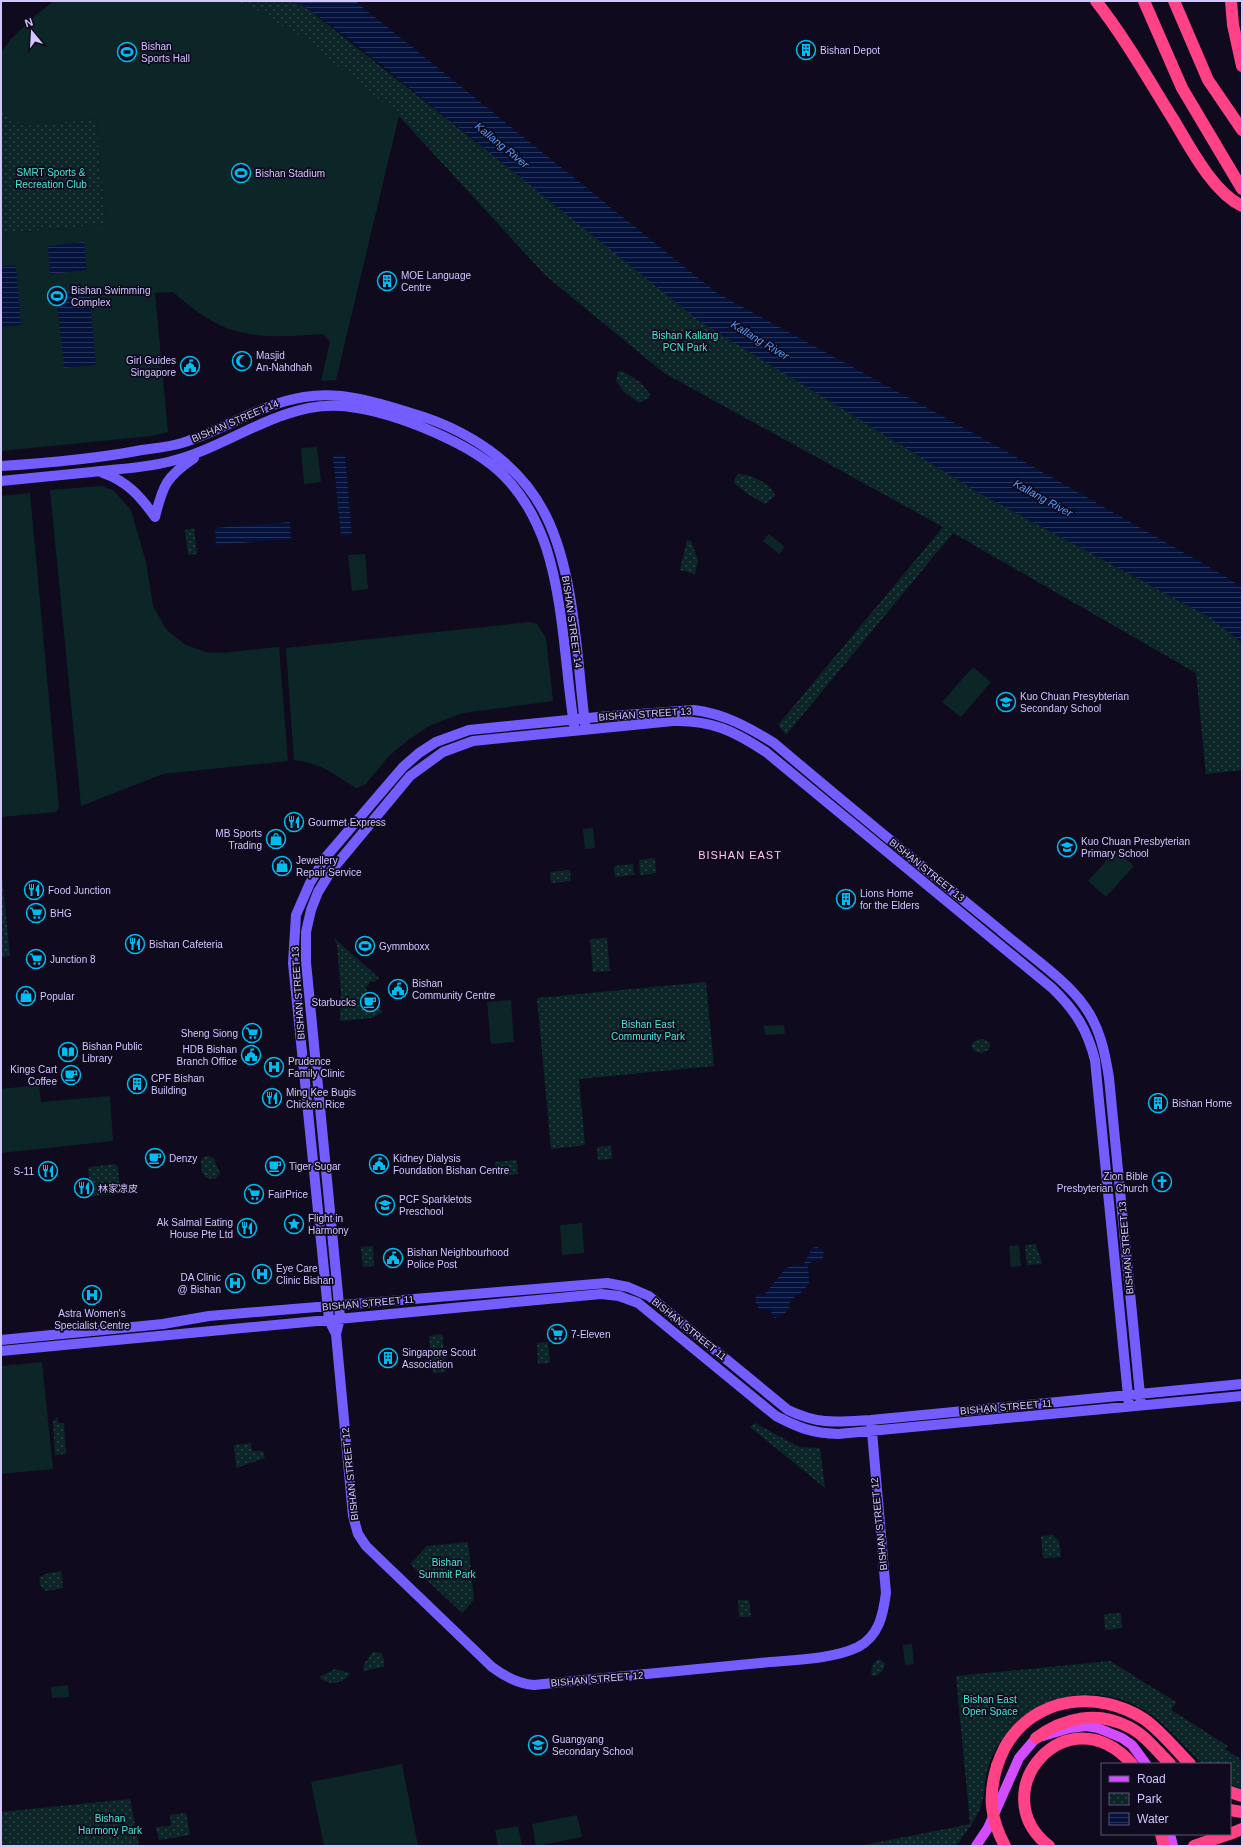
<svg xmlns="http://www.w3.org/2000/svg" width="1243" height="1847" font-family="Helvetica,'Noto Sans SC',sans-serif">
	<defs>
		<pattern id="park-dots" width="8" height="8" patternUnits="userSpaceOnUse"><rect width="8" height="8" fill="#0c2628"/><path d="M2 2h.1M6 6h.1" fill="none" stroke="#2e4448" stroke-width="1.8" stroke-linecap="round"/></pattern>
		<pattern id="water-rules" width="6" height="5" patternUnits="userSpaceOnUse"><rect width="6" height="5" fill="#04123c"/><path d="M0 2.5h6" fill="none" stroke="#283359"/></pattern>
	</defs>
	<rect width="100%" height="100%" fill="#0f0a1d"/>
	<path fill="#0c2628" d="M54 1H236L265 14 269 20 294 31 397 114 399 116 336 380 321 381 330 342 323 334C283 337 243 341 207 318 194 311 184 301 173 292L155 293 168 432 151 436 1 451V234L106 224 96 119 24 126 1 111V52L11 39 36 15Z
		M317 447 321 482 304 484 301 448Z
		M102 486 113 490 131 510 146 562 153 606 166 629 184 644 205 652 220 653 279 647 288 761 163 774 81 806 50 490Z
		M30 493 59 808 56 812 1 817V496Z
		M769 534 785 547 779 554 763 541Z
		M365 554 368 589 352 591 348 555Z
		M530 622 537 624 546 638 553 701 463 713 431 725 408 740 389 756 365 785 356 788C332 773 323 764 294 760L286 648Z
		M973 667 991 682 961 717 942 702Z
		M593 828 595 848 585 849 583 829Z
		M1116 850 1134 866 1106 897 1088 881Z
		M511 1000 514 1042 491 1044 487 1002Z
		M784 1025 785 1034 765 1035 764 1026Z
		M39 1085 41 1102 110 1096 113 1141 1 1153V1089Z
		M582 1223 584 1253 562 1255 560 1225Z
		M1019 1245 1021 1266 1011 1267 1009 1246Z
		M42 1362 53 1469 1 1474V1366Z
		M912 1644 914 1664 905 1665 903 1645Z
		M68 1685 69 1697 52 1698 51 1687Z
		M402 1764 418 1846H324L311 1782Z
		M577 1815 582 1837 536 1846 532 1824Z
		M518 1826 522 1846H498L495 1830Z"/>
	<path fill="url(#park-dots)" d="M236 1H290L307 8 515 173 854 416 981 494 1211 618 1242 642V770L1206 774 1196 673 953 533 786 735 778 725 943 527 664 373 546 276 397 114 294 31 268 20 265 14Z
		M1 111 24 126 96 119 106 224 1 234Z
		M622 371 640 382 650 394 649 398 639 403 624 392 616 381 618 372Z
		M738 474C749 473 772 484 775 496L765 504 749 495 734 483V480Z
		M194 528 197 554 188 555 185 530Z
		M687 540 691 541 698 560 695 574 680 570Z
		M655 858 656 873 640 875 639 860Z
		M633 864 634 875 615 877 614 866Z
		M1 867 10 956 1 957Z
		M570 870 571 881 551 883 550 872Z
		M334 938 379 978 376 981 370 982 366 987 367 995 383 1012 372 1018 340 1021 341 994 337 945Z
		M607 938 610 971 593 972 590 939Z
		M706 982 714 1066 579 1079 585 1145 551 1149 537 998Z
		M984 1039 990 1043 989 1050 981 1053 974 1051 971 1046C974 1040 978 1039 984 1039Z
		M611 1146 612 1159 598 1160 597 1147Z
		M208 1156 215 1159C215 1166 219 1168 220 1174L215 1179 206 1178 202 1172 201 1161 204 1157Z
		M517 1160 518 1174 496 1176 495 1162Z
		M115 1164 118 1167 120 1191 119 1194 93 1196 91 1193 88 1169 90 1167Z
		M1036 1244C1037 1252 1041 1256 1042 1264L1027 1265 1025 1245Z
		M373 1246 374 1266 363 1267 361 1247Z
		M442 1334 446 1372 433 1373 429 1336Z
		M548 1342 550 1363 538 1364 537 1343Z
		M57 1417 58 1423H64L66 1454 55 1455 53 1422Z
		M755 1423 799 1447 820 1448 825 1488 750 1427Z
		M251 1443 252 1451H263L265 1458 236 1468 234 1445Z
		M1053 1535 1059 1541 1061 1557 1043 1558 1041 1536Z
		M468 1542 474 1600 462 1613 410 1564 427 1546Z
		M61 1571 63 1588 47 1591C41 1588 38 1584 40 1577L48 1573Z
		M738 1600H749L751 1617H739Z
		M1121 1613 1122 1628 1105 1630 1104 1614Z
		M373 1652 381 1653 384 1659V1667L363 1671 364 1664Z
		M880 1659 885 1664C884 1671 880 1675 872 1676 870 1669 873 1661 880 1659Z
		M1110 1661 1176 1702 1171 1710 1228 1746 1225 1749 1242 1760V1789L1230 1784V1764H1202C1185 1747 1169 1727 1150 1714 1099 1678 1028 1693 997 1747 991 1757 987 1769 985 1781 984 1787 985 1793 983 1799 979 1817 966 1832 956 1846H859L970 1824 956 1676Z
		M335 1669 350 1673C343 1685 328 1686 319 1677Z
		M130 1799 139 1846H1V1812Z
		M186 1813 190 1835 159 1840 156 1827 171 1826 170 1815Z"/>
	<path fill="url(#water-rules)" d="M290 1H355L717 293 995 445 1230 579 1242 588V643L1211 618 981 494 699 321 350 40 307 8Z
		M84 242 87 270 50 274 48 246Z
		M16 265 21 325 1 327V266Z
		M89 290 96 365 64 368 56 293Z
		M345 455 352 535 341 536 333 456Z
		M290 522 291 539 216 545 215 528Z
		M817 1247 823 1250 824 1256 822 1259 812 1261 808 1265 809 1284 799 1295 797 1294 788 1305 790 1308 782 1316 774 1318 770 1310 763 1309 759 1310 755 1300 757 1293 764 1295 785 1269 793 1265 803 1266 812 1248Z"/>
	<g fill="none" stroke-linecap="round" stroke-linejoin="round">
		<path stroke="#745dff" stroke-width="10" d="M1 466C49 463 95 459 142 450 156 448 169 447 182 443 224 430 260 404 304 397 341 391 376 402 411 413 467 429 520 463 546 516 575 574 577 660 585 724
			M103 473C127 481 141 497 155 517
			M1 481C31 478 62 475 92 472 118 469 143 468 168 462 217 451 259 418 309 408 325 405 341 405 357 408 400 415 473 444 504 476 523 495 537 521 546 547 564 603 565 667 574 725
			M155 517C163 485 166 477 194 458
			M336 1334 329 1320 293 963 296 915 310 883 325 858 403 767 419 753 436 742 469 730 598 717 694 710C725 714 748 727 774 743 848 806 924 868 1000 930 1025 952 1067 980 1085 1007 1100 1028 1105 1052 1109 1078L1141 1405
			M1 1340 163 1324 209 1316 607 1283 628 1287 649 1296 788 1410C819 1425 837 1422 871 1420L1242 1384
			M1 1351 601 1294 619 1296 638 1303 776 1416C799 1428 812 1433 838 1434L1242 1396
			M871 1420 886 1593C883 1615 879 1636 858 1647 831 1660 789 1660 760 1663 684 1671 609 1677 534 1685 518 1684 504 1676 492 1667L366 1546 358 1534 353 1516 336 1334 340 1318 338 1294 306 962V932L311 910 318 892 331 871 410 776 443 752 473 741 673 721C712 720 734 731 766 752L1052 988C1075 1010 1087 1029 1095 1060L1129 1406"/>
		<path stroke="#d14dff" stroke-width="10" d="M1170 1834 1173 1846
			M976 1846 988 1828 1019 1758 1036 1738 1070 1728 1086 1726 1098 1728 1122 1738 1132 1745 1146 1764"/>
		<path stroke="#ff4186" stroke-width="12" d="M1096 1C1125 38 1148 79 1173 119 1190 147 1212 191 1242 206
			M1144 1 1182 88 1242 189
			M1174 1 1208 80 1242 130
			M1231 1 1233 25 1242 66
			M1036 1738C1063 1718 1097 1710 1129 1727 1145 1735 1157 1751 1170 1764
			M997 1766C999 1760 1002 1753 1005 1747 1034 1696 1098 1689 1144 1719 1159 1729 1177 1751 1190 1764
			M1230 1792 1242 1796
			M1230 1810 1242 1812
			M1161 1834 1164 1846
			M1230 1834 1242 1829
			M1049 1846C981 1793 1067 1691 1132 1764
			M1194 1846 1229 1834"/>
		<path stroke="#ff4186" stroke-width="12" d="M997 1766C988 1796 990 1818 1005 1846"/>
	</g>
	<defs>
		<symbol id="building-ring" viewBox="-11 -11 22 22"><circle r="9.5" fill="#0f0a1d" stroke="#00bdf1" stroke-width="1.5"/><path d="M-4-6H4V6H1V3H-1V6H-4ZM-2.5-4.3h1.7v1.8h-1.7ZM.8-4.3h1.7v1.8H.8ZM-2.5-1h1.7V.8h-1.7ZM.8-1h1.7V.8H.8Z" fill="#00bdf1"/></symbol>
		<symbol id="stadium-ring" viewBox="-11 -11 22 22"><circle r="9.5" fill="#0f0a1d" stroke="#00bdf1" stroke-width="1.5"/><path d="M0-5a6.5 5 0 1 0 0 10a6.5 5 0 1 0 0-10ZM-3.5-1.8h7v3.6h-7Z" fill="#00bdf1"/></symbol>
		<symbol id="mosque-ring" viewBox="-11 -11 22 22"><circle r="9.5" fill="#0f0a1d" stroke="#00bdf1" stroke-width="1.5"/><path d="M3.5-4.9A6 6 0 1 0 3.5 4.9A5 5 0 1 1 3.5-4.9Z" fill="#00bdf1"/></symbol>
		<symbol id="civic-ring" viewBox="-11 -11 22 22"><circle r="9.5" fill="#0f0a1d" stroke="#00bdf1" stroke-width="1.5"/><path d="M-.6-6.5H3V-4.5H.6V-3L4-1V1h2V6H-6V1h2V-1L-.6-3ZM-1.2 2.5V6h2.4V2.5Z" fill="#00bdf1"/></symbol>
		<symbol id="school-ring" viewBox="-11 -11 22 22"><circle r="9.5" fill="#0f0a1d" stroke="#00bdf1" stroke-width="1.5"/><path d="M0-5L7-2L0 1L-7-2ZM-4 1L0 2.5L4 1V4Q0 6-4 4Z" fill="#00bdf1"/></symbol>
		<symbol id="restaurant-ring" viewBox="-11 -11 22 22"><circle r="9.5" fill="#0f0a1d" stroke="#00bdf1" stroke-width="1.5"/><path d="M-5-6h1v4h1v-4h1v4h1v-4h1v5L-1.5 .5V6h-2V.5L-5-1ZM5-6V6H3V1.5H1.5Q1.5-4 5-6Z" fill="#00bdf1"/></symbol>
		<symbol id="shop-ring" viewBox="-11 -11 22 22"><circle r="9.5" fill="#0f0a1d" stroke="#00bdf1" stroke-width="1.5"/><path d="M-5-2.5h2.3a2.7 3.5 0 0 1 5.4 0H5L5.5 6h-11ZM-1.5-2.5h3a1.5 2.3 0 0 0-3 0Z" fill="#00bdf1"/></symbol>
		<symbol id="supermarket-ring" viewBox="-11 -11 22 22"><circle r="9.5" fill="#0f0a1d" stroke="#00bdf1" stroke-width="1.5"/><path d="M-6-5.5h2.5l.6 2H6L4.5 2H-2.5L-4.4-4H-6ZM-1.5 3.2a1.3 1.3 0 1 0 .1 0ZM3 3.2a1.3 1.3 0 1 0 .1 0Z" fill="#00bdf1"/></symbol>
		<symbol id="cafe-ring" viewBox="-11 -11 22 22"><circle r="9.5" fill="#0f0a1d" stroke="#00bdf1" stroke-width="1.5"/><path d="M-5.5-4.5H6V0H3Q3 3.5 0 3.5H-2.5Q-5.5 3.5-5.5 0ZM3-3.2v2h1.7v-2ZM-6 4.5H4V6H-6Z" fill="#00bdf1"/></symbol>
		<symbol id="library-ring" viewBox="-11 -11 22 22"><circle r="9.5" fill="#0f0a1d" stroke="#00bdf1" stroke-width="1.5"/><path d="M-6-4Q-3-5.5-.7-3.5V5Q-3 3-6 4ZM6-4Q3-5.5 .7-3.5V5Q3 3 6 4Z" fill="#00bdf1"/></symbol>
		<symbol id="hospital-ring" viewBox="-11 -11 22 22"><circle r="9.5" fill="#0f0a1d" stroke="#00bdf1" stroke-width="1.5"/><path d="M-5-5h3v3.5h4V-5h3V5h-3V1.5h-4V5h-3Z" fill="#00bdf1"/></symbol>
		<symbol id="church-ring" viewBox="-11 -11 22 22"><circle r="9.5" fill="#0f0a1d" stroke="#00bdf1" stroke-width="1.5"/><path d="M-1.2-6h2.4v3.5h3.3v2.4h-3.3V6h-2.4V-.1h-3.3v-2.4h3.3Z" fill="#00bdf1"/></symbol>
		<symbol id="sight-ring" viewBox="-11 -11 22 22"><circle r="9.5" fill="#0f0a1d" stroke="#00bdf1" stroke-width="1.5"/><path d="M0-6L1.8-2.2L6-1.7L2.9 1.2L3.7 5.4L0 3.3L-3.7 5.4L-2.9 1.2L-6-1.7L-1.8-2.2Z" fill="#00bdf1"/></symbol>
	</defs>
	<g fill-rule="evenodd">
		<use href="#building-ring" x="795" y="39" width="22" height="22"/>
		<use href="#stadium-ring" x="116" y="41" width="22" height="22"/>
		<use href="#stadium-ring" x="230" y="162" width="22" height="22"/>
		<use href="#building-ring" x="376" y="270" width="22" height="22"/>
		<use href="#stadium-ring" x="46" y="285" width="22" height="22"/>
		<use href="#mosque-ring" x="231" y="350" width="22" height="22"/>
		<use href="#civic-ring" x="179" y="355" width="22" height="22"/>
		<use href="#school-ring" x="995" y="691" width="22" height="22"/>
		<use href="#restaurant-ring" x="283" y="811" width="22" height="22"/>
		<use href="#shop-ring" x="265" y="828" width="22" height="22"/>
		<use href="#school-ring" x="1056" y="836" width="22" height="22"/>
		<use href="#shop-ring" x="271" y="855" width="22" height="22"/>
		<use href="#restaurant-ring" x="23" y="879" width="22" height="22"/>
		<use href="#building-ring" x="835" y="888" width="22" height="22"/>
		<use href="#supermarket-ring" x="25" y="902" width="22" height="22"/>
		<use href="#restaurant-ring" x="124" y="933" width="22" height="22"/>
		<use href="#stadium-ring" x="354" y="935" width="22" height="22"/>
		<use href="#supermarket-ring" x="25" y="948" width="22" height="22"/>
		<use href="#civic-ring" x="387" y="978" width="22" height="22"/>
		<use href="#shop-ring" x="15" y="985" width="22" height="22"/>
		<use href="#cafe-ring" x="359" y="991" width="22" height="22"/>
		<use href="#supermarket-ring" x="241" y="1022" width="22" height="22"/>
		<use href="#library-ring" x="57" y="1041" width="22" height="22"/>
		<use href="#civic-ring" x="240" y="1044" width="22" height="22"/>
		<use href="#hospital-ring" x="263" y="1056" width="22" height="22"/>
		<use href="#cafe-ring" x="60" y="1064" width="22" height="22"/>
		<use href="#building-ring" x="126" y="1073" width="22" height="22"/>
		<use href="#restaurant-ring" x="261" y="1087" width="22" height="22"/>
		<use href="#building-ring" x="1147" y="1092" width="22" height="22"/>
		<use href="#cafe-ring" x="144" y="1147" width="22" height="22"/>
		<use href="#civic-ring" x="368" y="1153" width="22" height="22"/>
		<use href="#cafe-ring" x="264" y="1155" width="22" height="22"/>
		<use href="#restaurant-ring" x="37" y="1160" width="22" height="22"/>
		<use href="#church-ring" x="1151" y="1171" width="22" height="22"/>
		<use href="#restaurant-ring" x="73" y="1177" width="22" height="22"/>
		<use href="#supermarket-ring" x="243" y="1183" width="22" height="22"/>
		<use href="#school-ring" x="374" y="1194" width="22" height="22"/>
		<use href="#sight-ring" x="283" y="1213" width="22" height="22"/>
		<use href="#restaurant-ring" x="236" y="1217" width="22" height="22"/>
		<use href="#civic-ring" x="382" y="1247" width="22" height="22"/>
		<use href="#hospital-ring" x="251" y="1263" width="22" height="22"/>
		<use href="#hospital-ring" x="224" y="1272" width="22" height="22"/>
		<use href="#hospital-ring" x="81" y="1284" width="22" height="22"/>
		<use href="#supermarket-ring" x="546" y="1323" width="22" height="22"/>
		<use href="#building-ring" x="377" y="1347" width="22" height="22"/>
		<use href="#school-ring" x="527" y="1734" width="22" height="22"/>
	</g>
	<g text-anchor="middle" dominant-baseline="central" stroke-width="3.5" stroke-linejoin="round" paint-order="stroke">
		<g font-size="10" fill="#d3c6ff" stroke="#0f0a1d" text-anchor="start">
			<text x="141" y="46">Bishan<tspan x="141" dy="12">Sports Hall</tspan></text>
			<text x="820" y="50">Bishan Depot</text>
			<text x="255" y="173">Bishan Stadium</text>
			<text x="401" y="275">MOE Language<tspan x="401" dy="12">Centre</tspan></text>
			<text x="71" y="290">Bishan Swimming<tspan x="71" dy="12">Complex</tspan></text>
			<text x="256" y="355">Masjid<tspan x="256" dy="12">An-Nahdhah</tspan></text>
			<text x="176" y="360" text-anchor="end">Girl Guides<tspan x="176" dy="12">Singapore</tspan></text>
			<text x="1020" y="696">Kuo Chuan Presybterian<tspan x="1020" dy="12">Secondary School</tspan></text>
			<text x="308" y="822">Gourmet Express</text>
			<text x="262" y="833" text-anchor="end">MB Sports<tspan x="262" dy="12">Trading</tspan></text>
			<text x="1081" y="841">Kuo Chuan Presbyterian<tspan x="1081" dy="12">Primary School</tspan></text>
			<text x="296" y="860">Jewellery<tspan x="296" dy="12">Repair Service</tspan></text>
			<text x="48" y="890">Food Junction</text>
			<text x="860" y="893">Lions Home<tspan x="860" dy="12">for the Elders</tspan></text>
			<text x="50" y="913">BHG</text>
			<text x="149" y="944">Bishan Cafeteria</text>
			<text x="379" y="946">Gymmboxx</text>
			<text x="50" y="959">Junction 8</text>
			<text x="412" y="983">Bishan<tspan x="412" dy="12">Community Centre</tspan></text>
			<text x="40" y="996">Popular</text>
			<text x="356" y="1002" text-anchor="end">Starbucks</text>
			<text x="238" y="1033" text-anchor="end">Sheng Siong</text>
			<text x="82" y="1046">Bishan Public<tspan x="82" dy="12">Library</tspan></text>
			<text x="237" y="1049" text-anchor="end">HDB Bishan<tspan x="237" dy="12">Branch Office</tspan></text>
			<text x="288" y="1061">Prudence<tspan x="288" dy="12">Family Clinic</tspan></text>
			<text x="57" y="1069" text-anchor="end">Kings Cart<tspan x="57" dy="12">Coffee</tspan></text>
			<text x="151" y="1078">CPF Bishan<tspan x="151" dy="12">Building</tspan></text>
			<text x="286" y="1092">Ming Kee Bugis<tspan x="286" dy="12">Chicken Rice</tspan></text>
			<text x="1172" y="1103">Bishan Home</text>
			<text x="169" y="1158">Denzy</text>
			<text x="393" y="1158">Kidney Dialysis<tspan x="393" dy="12">Foundation Bishan Centre</tspan></text>
			<text x="289" y="1166">Tiger Sugar</text>
			<text x="34" y="1171" text-anchor="end">S-11</text>
			<text x="1148" y="1176" text-anchor="end">Zion Bible<tspan x="1148" dy="12">Presbyterian Church</tspan></text>
			<text x="98" y="1188">林家凉皮</text>
			<text x="268" y="1194">FairPrice</text>
			<text x="399" y="1199">PCF Sparkletots<tspan x="399" dy="12">Preschool</tspan></text>
			<text x="308" y="1218">Flight in<tspan x="308" dy="12">Harmony</tspan></text>
			<text x="233" y="1222" text-anchor="end">Ak Salmal Eating<tspan x="233" dy="12">House Pte Ltd</tspan></text>
			<text x="407" y="1252">Bishan Neighbourhood<tspan x="407" dy="12">Police Post</tspan></text>
			<text x="276" y="1268">Eye Care<tspan x="276" dy="12">Clinic Bishan</tspan></text>
			<text x="221" y="1277" text-anchor="end">DA Clinic<tspan x="221" dy="12">@ Bishan</tspan></text>
			<text x="92" y="1313" text-anchor="middle">Astra Women's<tspan x="92" dy="12">Specialist Centre</tspan></text>
			<text x="571" y="1334">7-Eleven</text>
			<text x="402" y="1352">Singapore Scout<tspan x="402" dy="12">Association</tspan></text>
			<text x="552" y="1739">Guangyang<tspan x="552" dy="12">Secondary School</tspan></text>
		</g>
		<g font-size="10" fill="#48e9d3" stroke="#0f0a1d">
			<text x="51" y="172">SMRT Sports &amp;<tspan x="51" dy="12">Recreation Club</tspan></text>
			<text x="685" y="335">Bishan Kallang<tspan x="685" dy="12">PCN Park</tspan></text>
			<text x="648" y="1024">Bishan East<tspan x="648" dy="12">Community Park</tspan></text>
			<text x="447" y="1562">Bishan<tspan x="447" dy="12">Summit Park</tspan></text>
			<text x="990" y="1699">Bishan East<tspan x="990" dy="12">Open Space</tspan></text>
			<text x="110" y="1818">Bishan<tspan x="110" dy="12">Harmony Park</tspan></text>
		</g>
		<g font-size="10" fill="#d3c6ff" stroke="#0f0a1d">
			<text transform="translate(235 421) rotate(-23)">BISHAN STREET 14</text>
			<text transform="translate(572 622) rotate(82)">BISHAN STREET 14</text>
			<text transform="translate(645 714) rotate(-4)">BISHAN STREET 13</text>
			<text transform="translate(927 870) rotate(39)">BISHAN STREET 13</text>
			<text transform="translate(298 993) rotate(-94)">BISHAN STREET 13</text>
			<text transform="translate(1126 1248) rotate(-95)">BISHAN STREET 13</text>
			<text transform="translate(368 1303) rotate(-5)">BISHAN STREET 11</text>
			<text transform="translate(689 1329) rotate(39)">BISHAN STREET 11</text>
			<text transform="translate(1006 1407) rotate(-5)">BISHAN STREET 11</text>
			<text transform="translate(350 1474) rotate(-96)">BISHAN STREET 12</text>
			<text transform="translate(879 1524) rotate(-96)">BISHAN STREET 12</text>
			<text transform="translate(597 1679) rotate(-5)">BISHAN STREET 12</text>
		</g>
		<g font-size="11" font-style="italic" fill="#549cff" stroke="#0f0a1d">
			<text transform="translate(502 145) rotate(39)">Kallang River</text>
			<text transform="translate(760 340) rotate(31)">Kallang River</text>
			<text transform="translate(1043 498) rotate(29)">Kallang River</text>
		</g>
		<g font-size="11" letter-spacing="1" fill="#ffc8e5" stroke="#0f0a1d">
			<text x="740" y="855">BISHAN EAST</text>
		</g>
	</g>
	<rect width="1243" height="1847" fill="none" stroke="#d3c6ff" stroke-width="4"/>
	<rect x="1101" y="1763" width="130" height="72" fill="#0f0a1d" stroke="#5d5577"/>
	<rect x="1109" y="1776" width="20" height="6" fill="#d14dff" stroke="#5d5577"/>
	<text x="1137" y="1783" font-size="12" fill="#d3c6ff">Road</text>
	<rect x="1109" y="1793" width="20" height="12" fill="url(#park-dots)" stroke="#5d5577"/>
	<text x="1137" y="1803" font-size="12" fill="#d3c6ff">Park</text>
	<rect x="1109" y="1813" width="20" height="12" fill="url(#water-rules)" stroke="#5d5577"/>
	<text x="1137" y="1823" font-size="12" fill="#d3c6ff">Water</text>
	<g transform="translate(32 32) rotate(342)" stroke="#0f0a1d" stroke-width="3" paint-order="stroke">
	<path d="M0-3L7 15L0 10L-7 15Z" fill="#d3c6ff"/>
	<text y="-6" font-size="11" font-weight="bold" text-anchor="middle" fill="#d3c6ff">N</text>
	</g>
</svg>
